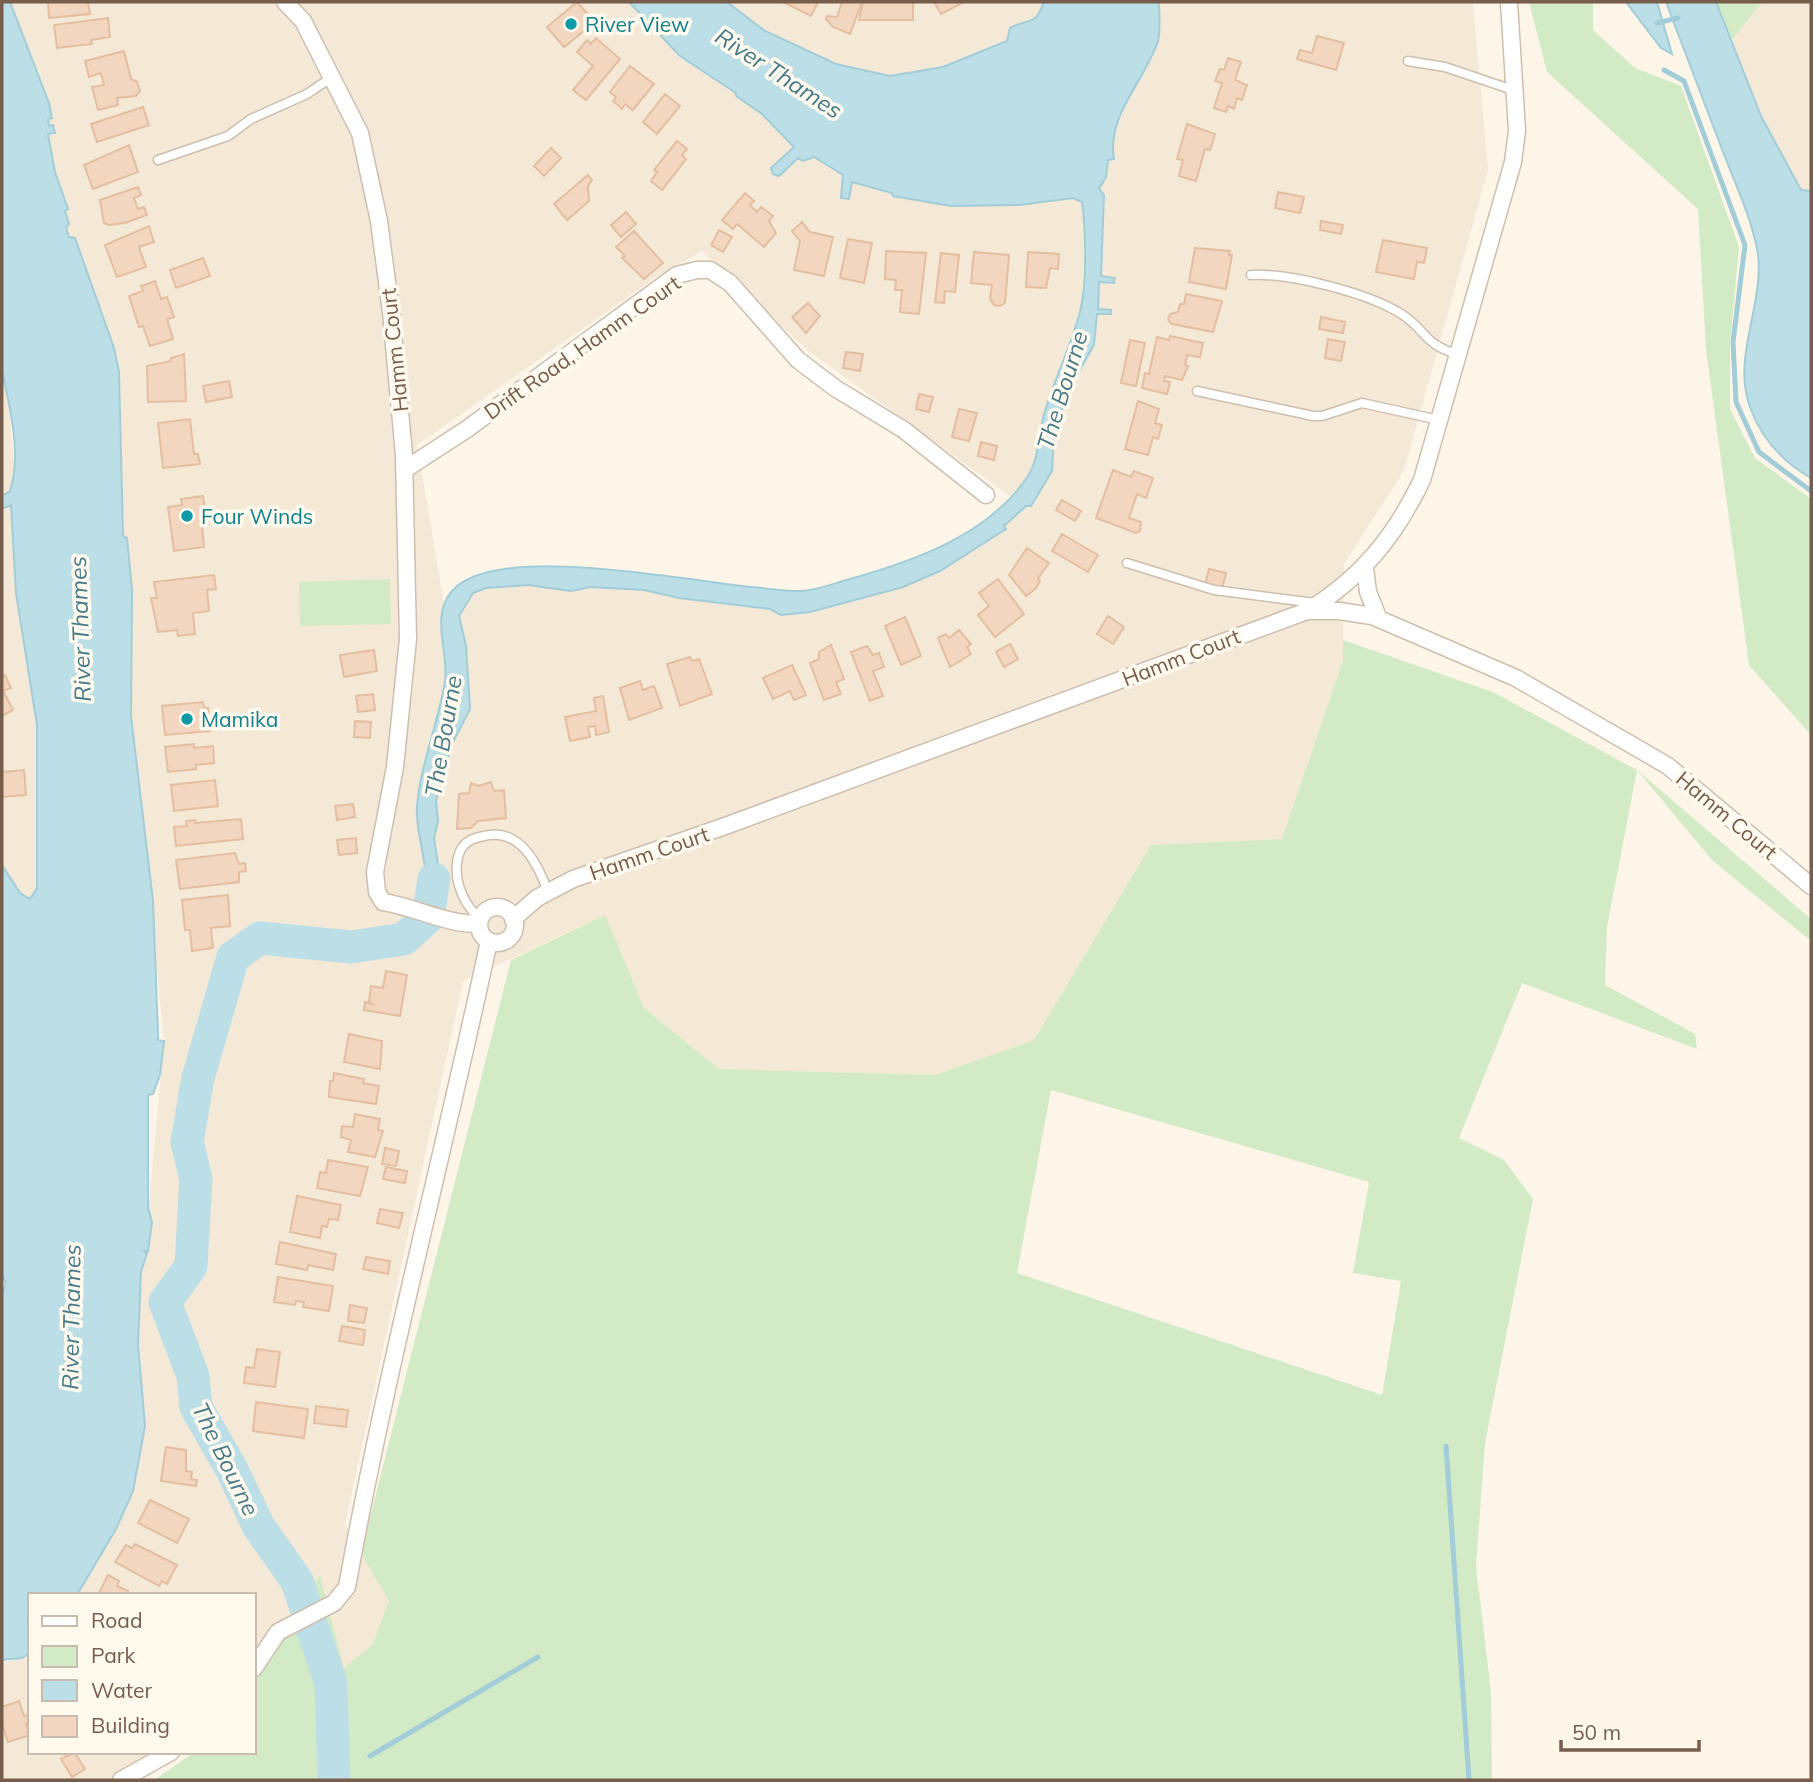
<svg xmlns="http://www.w3.org/2000/svg" width="1813" height="1782" font-family="Mulish,sans-serif">
	<rect width="100%" height="100%" fill="#fcf5e8"/>
	<path fill="#f4e8d6" d="M10 2H629L657 29 669 46 737 93 736 96 762 114 794 147 772 168 779 176 798 158 814 157 843 175 841 197 852 182 892 193 1019 205 1073 198 1082 202 1086 226 1081 310 1044 413 1035 463 1027 478 1010 496 806 349 702 251 659 275 417 445 444 605 441 616 445 679 426 766 419 839 427 873 425 899 439 904 441 867 434 838 438 821 436 801 451 746 470 709 466 646 459 622 464 605 473 593 486 588 528 585 571 591 590 587 626 588 770 609 781 615 810 612 903 587 940 571 980 547 1005 529 1003 526 1026 506H1031L1052 471 1054 433 1069 389 1094 344 1097 314H1110L1097 309 1096 305 1099 282 1115 278 1101 276 1104 195 1099 189 1106 177 1111 143 1122 115 1136 82 1152 58 1159 37V2H1473L1488 170 1404 470 1344 564 1343 660 1282 839 1151 845 1034 1040 935 1075 719 1069 644 1008 604 915 463 981 345 1524 389 1601 372 1645 344 1669 254 1668V1595H77L145 1427 138 1322 164 1041 131 716 132 590 123 536 119 372 114 348 78 252 66 227 65 211 48 134 54 133 49 127V103Z
		M727 2H1044L1038 17 1029 24H1017L1008 32V41L943 67 890 76 836 64 765 31Z
		M1762 2H1811V191L1801 190 1761 116 1731 41Z
		M2 371 8 396 15 475 10 491 2 496Z
		M11 504 16 593 37 725V888L30 899 20 893 2 865V510Z
		M30 1652V1752H170L121 1780H2V1663L22 1658Z"/>
	<path fill="#d3eac6" fill-rule="evenodd" d="M1529 2H1593V30L1635 68 1681 86 1739 247 1730 344V409L1755 458 1811 499V735L1749 665 1706 350 1698 209 1547 72Z
		M1715 2H1762L1731 41Z
		M390 579 391 624 300 626 299 582Z
		M1343 640 1493 692 1637 770 1811 919V941L1712 860 1637 770 1607 927 1605 985 1695 1034 1697 1049 1522 983 1459 1138 1504 1160 1533 1199 1485 1443 1476 1566 1491 1692 1492 1780H154L195 1752H254V1668L320 1575 344 1668 372 1645 389 1601 361 1553 511 960 605 915 644 1008 719 1069 935 1075 1034 1040 1151 845 1282 839 1343 660ZM1051 1090 1369 1182 1353 1273 1401 1281 1382 1395 1017 1273Z"/>
	<path fill="#bcdee6" stroke="#a2cdd8" stroke-width="2" d="M2 2H10L49 103 52 118 48 119 49 126 53 125 55 133 48 134 55 172 68 209 65 211 69 224 66 228 69 237 75 238 114 348 119 372 123 536 127 538 132 590 131 716 153 901 158 1034V1040L164 1041 160 1075 153 1094 148 1095V1208L152 1222 148 1251H144L147 1253 141 1272 138 1344 145 1426 133 1491 116 1529 77 1595H30V1653L22 1658 2 1660V1294L6 1283 2 1275V865L20 893 30 899 37 888V725L16 593 11 505 2 509V496L10 491C22 456 10 407 2 371Z
		M629 2H727L765 31 836 64 890 76 943 67 1007 41 1010 28C1030 17 1034 28 1044 2H1159C1159 14 1161 29 1158 41 1146 79 1106 116 1114 159L1108 160 1106 177 1099 189 1104 195 1101 276 1115 278 1114 283 1099 282 1098 309 1111 310V314H1097L1094 345 1069 389 1054 433 1052 471 1031 506H1026L1004 526 1006 529 940 571 903 587 810 612 781 615 770 609 679 598 644 590 590 587 571 591 528 585 486 588 473 593 459 616 466 646 470 709 451 746 436 801 438 821 434 838 441 882 439 904 433 916 420 910C436 876 415 842 417 807 419 769 439 721 445 681 449 652 430 616 452 591 501 535 729 592 802 591 818 590 835 583 850 579 914 561 989 535 1028 476 1040 457 1038 432 1045 411 1055 378 1071 346 1080 312 1087 285 1086 230 1082 202L1073 198 1019 205 951 206 893 196 892 193 852 182 849 199 841 198 843 175 814 157 803 161 798 158 779 176 773 174 771 168 794 147 762 114 736 96V93L680 56Z
		M1626 2H1657L1672 54 1661 48Z
		M1666 2H1716L1761 116 1801 190 1811 191V478C1783 462 1761 438 1750 407 1731 356 1767 299 1757 248 1750 215 1735 183 1723 152 1704 102 1685 52 1666 2Z"/>
	<g fill="none" stroke-linecap="round" stroke-linejoin="round">
		<path stroke="#a2cdd8" stroke-width="5" d="M1657 23 1678 18
			M1664 70 1684 81 1745 245 1733 342 1736 402 1759 452 1811 491
			M1446 1446 1469 1780
			M370 1756 538 1657"/>
		<path stroke="#bcdee6" stroke-width="33" d="M334 1780 331 1684 297 1581 259 1527 232 1470 196 1407 193 1376 165 1302 191 1266 196 1179 187 1142 198 1078 233 957 260 938 351 947 404 939 428 917 434 879"/>
	</g>
	<path fill="#f2d6bf" stroke="#e4bea0" stroke-width="2" d="M48 2H88L90 14 49 18Z
		M577 2 595 22 564 47 547 27Z
		M783 2H818L811 16Z
		M842 2H862L850 34 833 27 826 19 827 16 837 17Z
		M863 2H913V20H859Z
		M934 2H964L941 14Z
		M108 18 110 37 91 40 92 44 57 48 54 25Z
		M1317 36 1344 43 1336 70 1297 59 1300 50 1312 53Z
		M596 38 620 59 586 100 573 90 593 66 577 52 587 40 591 44Z
		M124 51 131 79 137 82 140 91 136 96 117 98 118 105 98 110 92 87 104 85 101 73 89 77 85 61Z
		M1228 58 1241 62 1235 80 1247 85 1242 100 1237 98 1234 109 1228 106 1226 112 1214 108 1222 83 1215 81 1220 69 1224 70Z
		M630 66 654 84 633 110 625 104 622 109 613 101 616 97 610 92Z
		M665 94 680 106 657 134 643 122Z
		M143 107 149 125 97 142 91 124Z
		M1187 124 1215 134 1210 150 1205 149 1196 181 1179 176 1183 160 1177 159Z
		M677 141 687 149 682 155 686 159 662 190 651 181 657 172 654 170Z
		M129 145 138 172 93 189 84 165Z
		M551 148 561 158 544 176 534 166Z
		M588 175 592 180 588 186 589 201 567 220 554 204Z
		M138 187 141 195 134 198 138 209 144 207 147 215 125 223 109 225 104 223 100 200Z
		M1278 192 1304 197 1300 213 1275 208Z
		M745 193 754 201 750 205 757 212 761 207 773 216 769 221 776 233 764 247 737 224 733 229 722 220Z
		M626 212 636 224 621 237 611 225Z
		M1321 221 1343 225 1341 234 1320 230Z
		M802 222 810 232 833 237 824 276 794 270 800 241 792 231Z
		M149 226 154 242 139 247 146 267 117 277 105 245Z
		M719 230 732 237 723 252 711 245Z
		M634 231 663 263 644 279 622 258 625 256 616 247Z
		M848 239 872 243 864 283 840 278Z
		M1383 240 1427 248 1424 263 1417 262 1414 279 1376 272Z
		M1195 248 1230 251 1229 255H1232L1226 289 1189 282Z
		M886 251 926 253 919 314 900 312 902 290H895L896 280 885 279Z
		M974 252 1009 255 1005 303 1000 306 994 305 990 299 992 285 971 283Z
		M1028 252 1059 254 1058 269 1050 268 1046 288 1026 287Z
		M941 253 959 255 955 292 945 291 944 303 935 302Z
		M203 258 210 276 176 288 170 270Z
		M155 281 161 299 167 297 174 317 167 319 173 339 150 346 143 326 139 327 129 296 143 291 141 286Z
		M1186 294 1222 301 1213 332 1172 324 1168 320 1170 314 1178 312 1180 304H1184Z
		M808 303 820 316 806 333 792 317Z
		M1321 317 1345 322 1343 333 1319 329Z
		M1170 336 1203 343 1200 357 1187 355 1185 365 1188 366 1182 380 1165 376 1164 381 1170 382 1167 394 1142 388 1145 373 1149 374 1157 337 1169 340Z
		M1328 339 1345 342 1341 361 1325 358Z
		M1130 340 1145 343 1136 386 1121 383Z
		M846 352 863 354 860 371 843 368Z
		M184 354 186 401 148 402 147 366 171 361V358Z
		M229 381 232 397 206 402 203 386Z
		M919 394 933 397 929 412 916 409Z
		M1138 401 1159 409 1155 423 1162 425 1158 439 1153 437 1148 455 1125 449Z
		M959 409 977 413 969 441 952 437Z
		M190 419 194 454H198L200 464 163 468 158 423Z
		M981 442 997 446 994 460 978 456Z
		M1113 470 1131 477 1134 471 1153 478 1146 498 1137 494 1129 518 1141 522 1140 531 1136 533 1096 518Z
		M203 496 207 525 202 526 204 547 174 551 168 507 182 505 181 499Z
		M1062 500 1081 511 1075 521 1056 510Z
		M1062 534 1098 555 1088 572 1052 551Z
		M1027 548 1049 563 1038 578 1040 581 1036 588 1026 596 1009 575Z
		M1209 569 1226 573 1222 589 1205 585Z
		M214 575 216 589 207 590 209 611 193 613 195 634 178 636 177 630 158 632 151 598H157L154 582Z
		M998 579 1024 614 995 637 978 615 989 606 979 593Z
		M1108 616 1124 627 1113 644 1097 634Z
		M905 617 921 656 901 665 885 626Z
		M959 630 971 644 967 647 971 654 950 667 938 638 946 634 949 638Z
		M1010 644 1018 659 1004 667 996 652Z
		M831 645 844 679 836 682 841 694 824 700 810 663 819 659V652Z
		M867 646 873 655 879 653 884 667 873 671 883 696 870 701 851 652Z
		M374 650 377 671 344 677 340 655Z
		M690 657 692 661 699 659 712 694 680 706 667 664Z
		M792 665 806 695 794 700 790 691 773 699 763 678Z
		M5 675 11 688 3 691 13 710 2 716V677Z
		M640 681 643 690 654 686 662 708 629 720 620 688Z
		M373 694 375 710 358 712 356 696Z
		M603 696 609 732 596 735 595 726 588 727 590 737 570 741 565 717 596 711 594 698Z
		M203 702 204 708H208L210 731 165 735 162 706Z
		M355 721 371 722 370 738 354 737Z
		M194 744V748L213 746 214 763 196 765V769L168 772 165 747Z
		M24 770 26 795 2 797V772Z
		M215 780 218 806 174 811 171 785Z
		M491 782 494 791 504 790 506 818 478 821 471 828 457 829 459 794 469 793 471 783 479 786Z
		M353 804 355 817 337 820 335 806Z
		M241 819 243 839 176 846 174 827 187 826 186 821 195 820V823Z
		M356 838 357 853 339 855 337 840Z
		M235 853 239 864 245 863 246 871 239 872V882L180 889 176 860Z
		M228 895 230 926 211 928 213 948 192 951 190 930H185L182 900Z
		M386 971 407 975 400 1016 364 1010 365 1002 372 1004 369 1001 371 986 383 988Z
		M349 1034 382 1041 380 1069 344 1062Z
		M334 1073 364 1079 363 1083 379 1086 376 1104 329 1097 330 1081H333Z
		M355 1114 380 1119 378 1130 383 1131 375 1157 348 1152 351 1140 341 1137 342 1126 353 1127Z
		M385 1148 399 1151 396 1166 382 1164Z
		M328 1160 368 1167 360 1196 317 1188 320 1172 326 1173Z
		M386 1167 407 1171 405 1183 383 1179Z
		M297 1196 341 1205 338 1220 329 1219 327 1227 322 1226 320 1238 290 1232Z
		M380 1209 403 1213 399 1228 377 1223Z
		M280 1242 336 1254 333 1270 308 1265 307 1270 276 1264Z
		M366 1257 390 1261 388 1274 363 1269Z
		M278 1277 333 1286 329 1311 303 1307 304 1302 296 1301 295 1305 274 1302Z
		M350 1305 367 1308 364 1323 348 1321Z
		M342 1326 365 1330 363 1345 339 1341Z
		M257 1349 280 1352 275 1387 244 1383 246 1367 254 1368Z
		M256 1402 308 1409 304 1438 253 1431Z
		M316 1406 348 1410 346 1427 314 1423Z
		M166 1447 186 1450V1471L192 1472 191 1479 197 1480 196 1486 161 1481Z
		M150 1500 189 1519 177 1543 138 1523Z
		M135 1544 177 1565 167 1584 162 1581 159 1586 115 1562 126 1545 132 1548Z
		M108 1575 119 1581 117 1586 128 1591 126 1595H98Z
		M19 1701 24 1716 28 1715 30 1720 26 1724 30 1735 8 1742 2 1724V1707Z
		M74 1752 85 1769 72 1777 61 1759Z"/>
	<g fill="none" stroke-linecap="round" stroke-linejoin="round">
		<defs>
			<path id="lane" d="M1408 61 1445 67 1516 91
				M158 160 228 136 251 119 307 94 332 77
				M1251 275C1291 273 1369 293 1403 315 1428 332 1423 344 1459 355
				M1197 391 1313 416H1322L1362 403 1439 420
				M1127 563 1214 590 1315 603
				M480 919C461 902 450 873 461 849 467 840 474 838 484 836 520 827 538 864 548 892"/>
			<path id="street" d="M285 2 303 21 360 133 379 221 391 312 404 455 408 639 395 767 375 872 377 892 383 902C416 907 444 924 479 924
				M404 470 467 429 677 275 697 270H710L730 283 798 360 835 388 904 430 986 495
				M1365 568 1368 592 1379 619
				M1309 610C1362 577 1395 536 1422 480L1513 162 1517 131 1509 2
				M479 925a18 18 0 1 1 36 0a18 18 0 1 1-36 0Z
				M513 919 537 898 573 879 728 825 1307 611H1339L1372 616 1516 678 1668 766 1811 886
				M254 1668 278 1632 334 1603 347 1587C386 1370 443 1157 489 941
				M121 1780 171 1752"/>
		</defs>
		<use href="#lane" stroke="#cebead" stroke-width="11"/>
		<use href="#street" stroke="#cebead" stroke-width="19"/>
		<use href="#lane" stroke="#fff" stroke-width="8"/>
		<use href="#street" stroke="#fff" stroke-width="16"/>
	</g>
	<g fill="#0f9aa8" stroke="#fff9ee" stroke-width="2.5">
		<circle cx="571" cy="24" r="7"/>
		<circle cx="187" cy="516" r="7"/>
		<circle cx="187" cy="719" r="7"/>
	</g>
	<g text-anchor="middle" dominant-baseline="central" stroke-width="7" stroke-linejoin="round" paint-order="stroke">
		<g font-size="21" fill="#0d838f" stroke="#fff9ee" text-anchor="start">
			<text x="585" y="24">River View</text>
			<text x="201" y="516">Four Winds</text>
			<text x="201" y="719">Mamika</text>
		</g>
		<g font-size="21" fill="#775d4b" stroke="#fff9ee">
			<text transform="translate(582 347) rotate(-35)">Drift Road, Hamm Court</text>
			<text transform="translate(394 350) rotate(-96)">Hamm Court</text>
			<text transform="translate(1181 657) rotate(-21)">Hamm Court</text>
			<text transform="translate(1727 815) rotate(40)">Hamm Court</text>
			<text transform="translate(649 853) rotate(-19)">Hamm Court</text>
		</g>
		<g font-size="23" font-style="italic" fill="#457a8a" stroke="#fff9ee">
			<text transform="translate(779 73) rotate(33)">River Thames</text>
			<text transform="translate(1062 390) rotate(-73)">The Bourne</text>
			<text transform="translate(80 629) rotate(-92)">River Thames</text>
			<text transform="translate(443 736) rotate(-80)">The Bourne</text>
			<text transform="translate(71 1317) rotate(-89)">River Thames</text>
			<text transform="translate(226 1459) rotate(64)">The Bourne</text>
		</g>
	</g>
	<rect width="1813" height="1782" fill="none" stroke="#775d4b" stroke-width="7"/>
	<rect x="28" y="1593" width="228" height="161" fill="#fff9ee" stroke="#c9bbad" stroke-width="2"/>
	<rect x="42" y="1616" width="35" height="10" fill="#ffffff" stroke="#c9bbad" stroke-width="2"/>
	<text x="91" y="1628" font-size="21" fill="#775d4b">Road</text>
	<rect x="42" y="1646" width="35" height="21" fill="#d3eac6" stroke="#c9bbad" stroke-width="2"/>
	<text x="91" y="1663" font-size="21" fill="#775d4b">Park</text>
	<rect x="42" y="1680" width="35" height="21" fill="#bcdee6" stroke="#c9bbad" stroke-width="2"/>
	<text x="91" y="1698" font-size="21" fill="#775d4b">Water</text>
	<rect x="42" y="1716" width="35" height="21" fill="#f2d6bf" stroke="#c9bbad" stroke-width="2"/>
	<text x="91" y="1733" font-size="21" fill="#775d4b">Building</text>
	<path d="M1561 1740v10h138v-10" fill="none" stroke="#775d4b" stroke-width="3.5"/>
	<text x="1572" y="1740" font-size="21" fill="#775d4b" stroke="#fff9ee" stroke-width="5" paint-order="stroke">50 m</text>
</svg>
